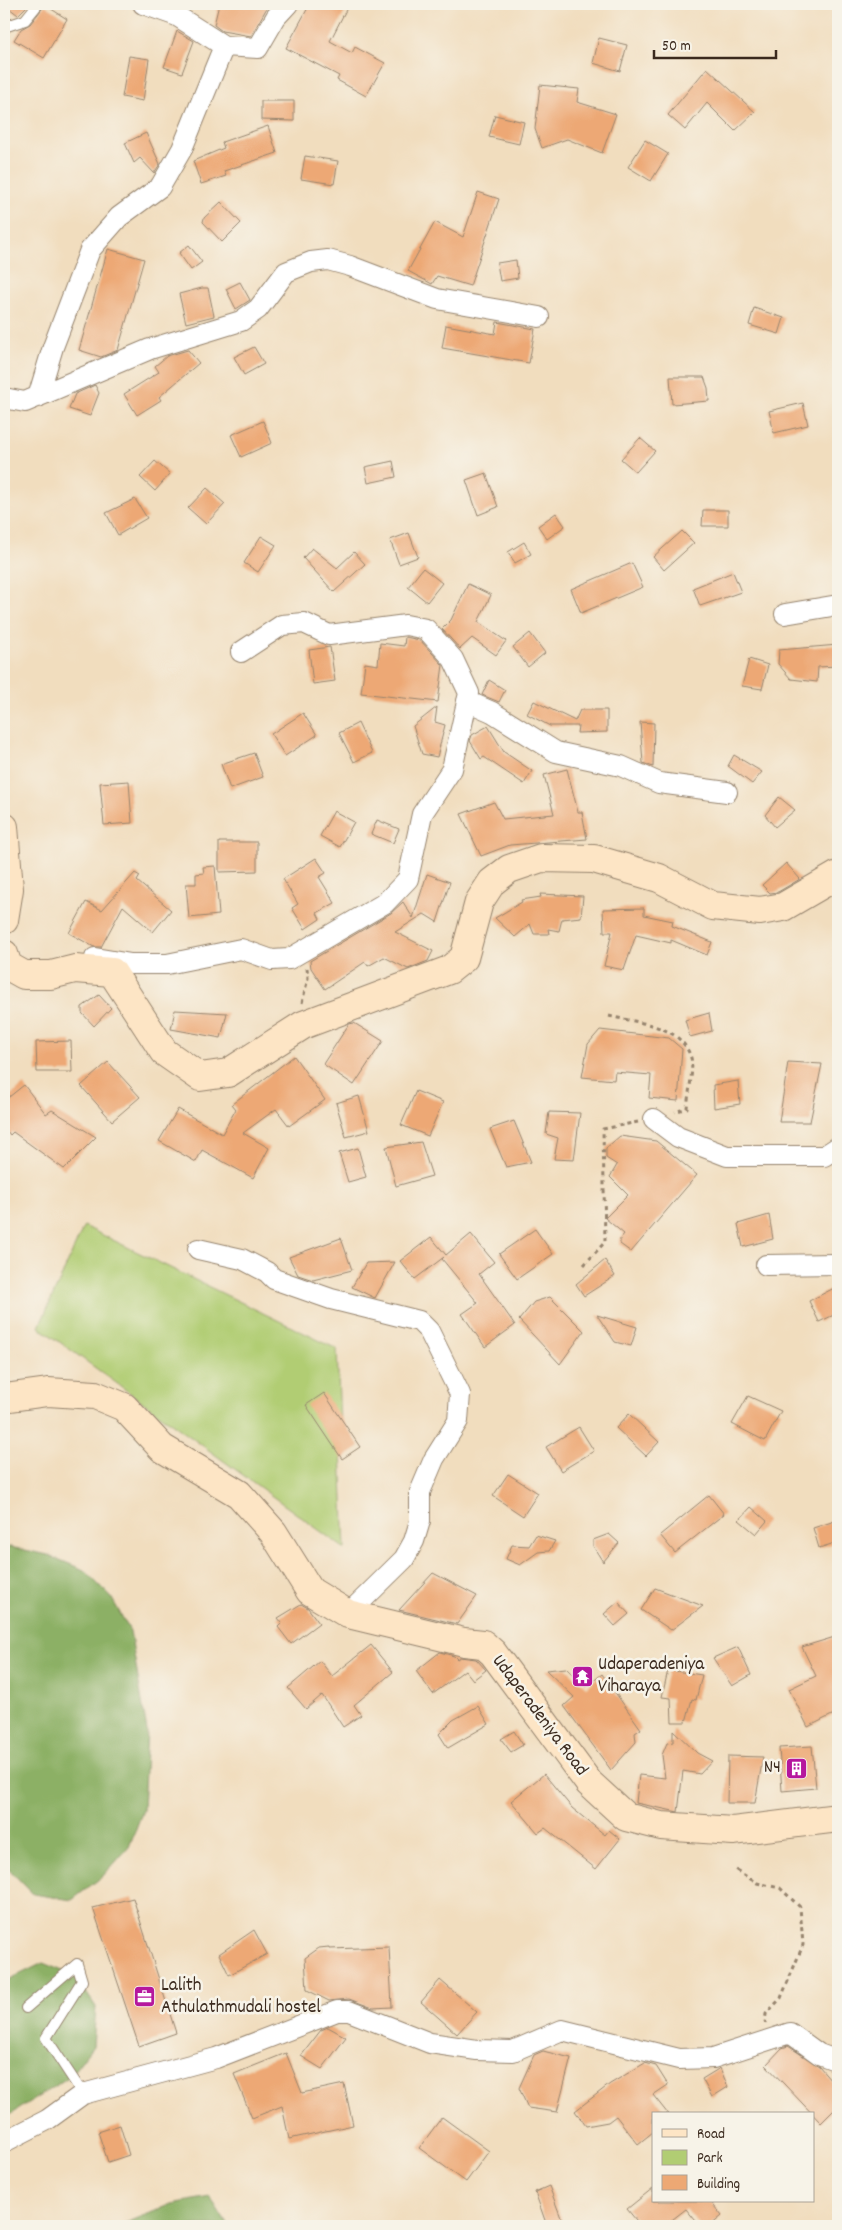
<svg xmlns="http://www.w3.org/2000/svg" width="842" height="2230" font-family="Dekko,sans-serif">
	<rect width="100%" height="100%" fill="#f7f3e8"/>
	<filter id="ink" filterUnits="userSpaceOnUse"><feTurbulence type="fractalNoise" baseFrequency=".02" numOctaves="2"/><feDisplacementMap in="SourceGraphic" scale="10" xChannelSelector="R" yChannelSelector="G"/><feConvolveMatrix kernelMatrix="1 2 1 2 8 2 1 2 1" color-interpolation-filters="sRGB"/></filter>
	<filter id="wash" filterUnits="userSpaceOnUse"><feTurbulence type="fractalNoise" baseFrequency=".0096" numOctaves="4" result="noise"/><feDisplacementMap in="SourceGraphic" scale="20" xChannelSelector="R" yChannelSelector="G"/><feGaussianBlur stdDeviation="1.12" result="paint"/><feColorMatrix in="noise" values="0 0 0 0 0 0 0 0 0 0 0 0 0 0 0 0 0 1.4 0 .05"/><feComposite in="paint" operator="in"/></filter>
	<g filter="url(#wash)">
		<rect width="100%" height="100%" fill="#f1ddbe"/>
		<path fill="#b1cd73" stroke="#767c48" d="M84 1226 337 1349 345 1549 39 1327Z"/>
		<path fill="#8cb065" stroke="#646d42" d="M10 1547 48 1555 84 1570 111 1597 130 1631 147 1731 143 1810 129 1847 103 1876 72 1900 33 1894 4 1864V1548Z
			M43 1963 75 1976 96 2007 93 2046 70 2076 4 2119V1982Z
			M210 2197 228 2226H119L172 2204Z"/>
		<g id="blocks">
			<path fill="#eda874" d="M4 4H29L18 15Z
				M219 4H269L251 36 222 31 214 25Z
				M310 4H349L330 41 352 53 355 47 385 63 366 96 337 80 339 76 286 48Z
				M45 5 67 19 44 58 14 40 21 29 30 24Z
				M177 31 194 41 182 73 164 67Z
				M599 38 627 45 620 71 593 63Z
				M129 56 149 59 143 101 122 97Z
				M707 68 755 112 735 131 707 103 685 130 668 115Z
				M540 85 579 89 577 102 616 114 602 153 567 139 542 148 535 129Z
				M261 101H294V121L261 120Z
				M495 115 524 122 519 144 489 137Z
				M268 126 277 153 224 171 226 176 201 184 193 161 224 148 222 142Z
				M146 133 160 164 154 173 140 158 134 163 125 143Z
				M645 140 668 154 651 181 628 167Z
				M305 156 338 161 334 184 301 179Z
				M478 192 499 199 470 286 437 276 432 284 408 271 435 222 463 237Z
				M221 202 241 223 222 242 203 222 204 218Z
				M189 245 202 262 191 270 179 253Z
				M108 249 144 259 118 350 101 357 79 350Z
				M516 260 518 278 500 281 497 263Z
				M240 282 250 300 236 309 226 289Z
				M202 288H208L214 316 186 323 179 294Z
				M754 308 784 318 779 334 749 325Z
				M497 322 535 329 529 363 442 348 446 325 495 334Z
				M254 347 264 364 244 375 234 357Z
				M188 350 199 363 159 397 161 400 137 415 124 394 159 372 155 366 167 356Z
				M670 377H704L708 388 709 401 672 404Z
				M95 385 99 393 90 416 69 409 75 394Z
				M803 403 808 425 774 433 769 411Z
				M263 421 272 443 241 457 231 435Z
				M640 438 655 451 636 472 621 459Z
				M155 461 170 474 155 491 140 477Z
				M393 461 396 477 368 483 365 467Z
				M486 473 498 507 478 515 466 480Z
				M207 488 225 504 206 524 188 508Z
				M135 499 147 518 118 535 106 513Z
				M703 510H728V526H702Z
				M556 513 565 526 547 539 538 526Z
				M682 531 694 543 664 570 653 557Z
				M409 533 418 557 399 564 390 540Z
				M261 536 276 545 258 572 244 563Z
				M524 542 531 554 515 563 508 552Z
				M312 548 337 568 354 552 365 564 334 592 303 558Z
				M632 563 643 587 581 613 571 589Z
				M423 568 442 583 427 602 408 587Z
				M733 572 741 592 700 606 693 588Z
				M468 584 491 595 478 622 506 641 496 655 472 638 460 649 442 629 451 620Z
				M530 633 545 653 528 667 513 647Z
				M405 637 420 640 443 665 438 702 361 693 365 663 378 665 380 643 404 646Z
				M838 645V666L818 667 817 682 791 679 778 664 779 650Z
				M330 647 335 681 313 684 309 650Z
				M749 659 768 665 762 689 742 686Z
				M489 680 505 690 499 702 482 695Z
				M534 701 575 721 580 710H607V732L577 733 578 726H550L527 714Z
				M437 707 435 722 445 725 437 757 422 754 413 726Z
				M303 713 317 735 285 756 271 734Z
				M640 722 654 723 653 767 643 763Z
				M358 723 372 753 354 762 339 733Z
				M488 726 504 752 532 771 524 784 484 757 481 759 470 741 472 735Z
				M254 753 263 777 230 789 221 764Z
				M734 755 762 772 752 784 728 766Z
				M567 769 578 812H582L587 839 510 845 481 856 461 814 494 802 503 819 554 814 544 775Z
				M129 781 132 823 104 825 100 783Z
				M779 797 795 810 775 827 765 815Z
				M334 811 354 822 340 847 320 836Z
				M377 820 399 829 393 843 371 834Z
				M219 842H257V871L219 872Z
				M316 858 326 873 319 877 335 903 317 913 320 919 305 929 292 908 298 904 283 879Z
				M786 863 800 879 778 892 770 893 762 885Z
				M215 866 219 915 189 918 186 884H196V874L204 873 203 867Z
				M135 873 140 876 137 881 171 910 153 932 123 906 101 947H94L69 933 86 902 102 910Z
				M427 874 450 882 437 922 424 914 395 932 433 951 428 961 408 969 384 957 368 966 365 962 325 989 311 968 310 961 391 913 403 902 413 918Z
				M540 894 583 896 581 917 562 919 559 931 548 929 549 934H534L530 924 515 937 495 918 522 902 521 900 541 897Z
				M644 908V915L673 921 672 926 712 942 707 955 671 940V943L636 935 624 970 604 966 612 932H604L603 909Z
				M99 995 111 1008 94 1026 82 1013V1007Z
				M175 1010 227 1013 221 1038 171 1029Z
				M709 1013 712 1031 690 1037 685 1020Z
				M354 1023 383 1041 354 1085 323 1064 349 1024Z
				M600 1030 669 1038 682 1049 678 1101 649 1098 651 1075 615 1072 614 1080 582 1077 588 1044Z
				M71 1041 72 1072H37L36 1042Z
				M294 1056 325 1100 289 1126 276 1109 243 1133 269 1148 253 1178 202 1150 196 1162 159 1141 178 1109 222 1134 236 1109 232 1104Z
				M108 1062 140 1097 112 1121 81 1086Z
				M788 1062 822 1064 810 1122H779Z
				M738 1081 740 1104 714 1108 713 1085Z
				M24 1085 46 1114 52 1110 96 1137 64 1169 13 1132 10 1135 4 1127V1101Z
				M416 1091 443 1102 428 1136 401 1125Z
				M359 1096 369 1131 346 1137 336 1103Z
				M549 1112 580 1113 574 1160 554 1159 558 1138 546 1134Z
				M514 1121 531 1162 506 1167 490 1129Z
				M620 1136 656 1141 697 1175 631 1252 620 1244V1239L624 1234 605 1218 628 1195 610 1177 617 1165 606 1158V1148Z
				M421 1142 432 1176 396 1186 386 1147Z
				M358 1148 366 1177 348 1182 339 1153Z
				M769 1215 773 1239 743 1247 738 1224Z
				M535 1229 553 1254 517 1279 499 1254Z
				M471 1234 494 1262 479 1274 515 1325 485 1347 462 1314 478 1303 442 1259 444 1257 415 1279 400 1261 431 1237 446 1255Z
				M341 1238 352 1270 313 1280 298 1275 289 1257Z
				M605 1260 615 1276 584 1296 576 1284Z
				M395 1262 375 1298 352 1287 366 1263Z
				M838 1286V1313L819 1322 809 1301Z
				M550 1297 584 1331 560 1364 519 1320 534 1302Z
				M597 1315 637 1327 631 1346 615 1342Z
				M324 1393 360 1447 342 1459 306 1405Z
				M748 1396 781 1411 765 1441 732 1424Z
				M629 1414 659 1442 646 1456 616 1428Z
				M579 1427 594 1451 561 1471 546 1447Z
				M508 1474 538 1493 523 1516 493 1496Z
				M709 1495 724 1514 675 1553 660 1535Z
				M751 1507 767 1521 756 1534 739 1520Z
				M838 1520V1542L819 1548 813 1528Z
				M609 1534 619 1543 603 1562 593 1546V1540Z
				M536 1535 555 1541 549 1551 538 1552 520 1565 506 1559 512 1545 529 1546Z
				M433 1573 477 1596 457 1624 399 1610Z
				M655 1588 703 1606 671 1630 641 1610Z
				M618 1602 629 1614 615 1626 604 1614Z
				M301 1604 308 1608 319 1623 291 1644 278 1627 282 1623 278 1618Z
				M838 1636V1712L808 1727 789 1689 816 1676 802 1647Z
				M371 1645 393 1672 354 1705 361 1715 343 1727 322 1695 306 1709 288 1688 320 1661 332 1676Z
				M738 1647 751 1675 732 1686 713 1658Z
				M440 1652 454 1656 457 1659 460 1657 476 1659 486 1670 473 1680 465 1670 433 1694 416 1671Z
				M566 1668 586 1687 602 1674 641 1729 635 1733 636 1742 611 1770 564 1706 574 1697 546 1670Z
				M668 1670 702 1675 696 1700 692 1699 686 1722H672L671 1698 662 1697Z
				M478 1706 489 1724 448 1748 439 1734 453 1720Z
				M673 1730 697 1753 712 1761 700 1774 683 1771 678 1812 636 1803 639 1775 665 1778 662 1755 667 1743 673 1742Z
				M514 1731 523 1745 511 1752 501 1739Z
				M812 1746 816 1788 782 1791 779 1748Z
				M728 1756 763 1757 755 1803H727Z
				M544 1774 572 1808 605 1835 609 1830 620 1839 596 1869 545 1828 538 1833 511 1801Z
				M133 1898 176 2033 139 2046 93 1908Z
				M254 1930 267 1954 229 1975 219 1954Z
				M329 1947V1949L389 1947 392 2007 373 2008 349 1999 329 2001 307 1990 305 1958 319 1948Z
				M440 1980 477 2012 457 2034 421 2002Z
				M328 2027 346 2037 322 2069 301 2056 321 2030Z
				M788 2046 819 2066 838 2088V2106L821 2123 766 2065 782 2048Z
				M543 2051 571 2058 557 2112 528 2108 519 2088 534 2055Z
				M286 2053 302 2093 344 2084 353 2125 289 2139 282 2106 252 2118 234 2074Z
				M645 2063 656 2066 668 2085 653 2095 668 2114H653V2132L638 2144 616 2116 608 2122 586 2126 575 2111 610 2084Z
				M720 2068 728 2087 712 2097 702 2079Z
				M442 2117 489 2151 466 2182 419 2148Z
				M120 2125 129 2155 108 2162 98 2132Z
				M549 2186 563 2223 556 2226H547L535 2192Z
				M653 2188V2201H710L722 2216 710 2226H700L686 2209 664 2226H641L627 2209Z"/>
		</g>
	</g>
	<g filter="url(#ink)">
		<use href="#blocks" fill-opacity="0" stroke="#96846e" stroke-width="1"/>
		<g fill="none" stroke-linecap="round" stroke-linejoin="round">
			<defs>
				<path id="lane" d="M4 27 25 20 38 4
					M26 2008 77 1964 82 1981 46 2038 83 2094"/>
				<path id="street" d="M143 4 177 16 224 46 258 48 276 17 288 4
					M38 397 53 347 90 250 119 217 160 187 182 149 224 46
					M4 398 25 402 150 349 241 321 258 309 286 272 311 262 328 260 350 266 437 299 539 317
					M785 614 838 605
					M467 701 492 712 556 752 621 766 659 783 727 792
					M95 958 131 964H167L241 949 272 960 289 959 385 903 408 879 422 814 452 769 469 693 453 659 426 629 406 625 329 635 304 623 282 625 241 652
					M654 1119 678 1137 727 1156H824L838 1147
					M198 1249 242 1259 267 1272 274 1279 331 1299 419 1321 429 1331 460 1394 458 1421 434 1459 420 1492V1521L414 1541 404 1559 348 1614
					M766 1265 838 1264
					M4 2142 47 2120 83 2094 216 2058 337 2011H349L430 2043 477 2050 513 2051 562 2030 679 2059 713 2058 790 2033 819 2054 838 2061"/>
				<path id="secondary" d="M4 827 9 889 4 920
					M4 954 8 966 24 975H51L75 969 112 972 164 1052 200 1077 228 1073 303 1025 449 970 464 958 479 902 492 882 509 869 541 858 594 859 659 878 713 906 760 911 783 907 838 875
					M4 1398 48 1392 95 1395 124 1407 162 1448 239 1494 273 1532 310 1591 348 1614 464 1642 483 1644 493 1653 589 1783 626 1817 661 1826 733 1831 838 1818"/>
			</defs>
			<use href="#lane" stroke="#96846e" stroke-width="12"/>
			<use href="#street" stroke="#96846e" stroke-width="22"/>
			<use href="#secondary" stroke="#96846e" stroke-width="30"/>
			<path stroke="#96846e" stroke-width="3" stroke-dasharray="4 4" stroke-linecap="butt" d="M302 1003 308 978 307 968
				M609 1016C637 1023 681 1024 691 1058 694 1068 688 1096 687 1108L675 1112
				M584 1265 605 1242 603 1129 638 1122
				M736 1870 757 1883 780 1888 800 1907 803 1945 781 1998 766 2014 765 2023"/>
			<use href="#lane" stroke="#fff" stroke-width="10"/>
			<use href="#street" stroke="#fff" stroke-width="20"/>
			<use href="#secondary" stroke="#fde5c5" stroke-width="28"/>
		</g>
	</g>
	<defs>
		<symbol id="temple-square" viewBox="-11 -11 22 22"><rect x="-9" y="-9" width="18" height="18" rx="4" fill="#b5179e" stroke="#f7f3e8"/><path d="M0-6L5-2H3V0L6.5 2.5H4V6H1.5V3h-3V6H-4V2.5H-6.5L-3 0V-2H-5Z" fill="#fff"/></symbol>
		<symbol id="building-square" viewBox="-11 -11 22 22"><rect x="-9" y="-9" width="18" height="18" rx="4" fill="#b5179e" stroke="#f7f3e8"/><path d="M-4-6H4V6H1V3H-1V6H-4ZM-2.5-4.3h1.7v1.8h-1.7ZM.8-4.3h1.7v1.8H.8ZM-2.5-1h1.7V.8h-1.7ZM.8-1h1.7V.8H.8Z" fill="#fff"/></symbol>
		<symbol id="office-square" viewBox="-11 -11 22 22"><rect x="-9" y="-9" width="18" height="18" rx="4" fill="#b5179e" stroke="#f7f3e8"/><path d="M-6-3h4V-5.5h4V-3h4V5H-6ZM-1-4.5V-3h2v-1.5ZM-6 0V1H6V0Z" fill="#fff"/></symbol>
	</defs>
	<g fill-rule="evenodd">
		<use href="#temple-square" x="570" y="1664" width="25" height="25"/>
		<use href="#building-square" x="784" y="1756" width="25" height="25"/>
		<use href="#office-square" x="132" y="1984" width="25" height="25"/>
	</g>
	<g text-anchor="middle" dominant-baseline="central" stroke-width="5" stroke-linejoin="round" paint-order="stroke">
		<g font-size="19" fill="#3b2a1e" stroke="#f7f3e8" text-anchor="start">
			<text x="598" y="1665">Udaperadeniya<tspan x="598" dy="22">Viharaya</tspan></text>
			<text x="781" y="1768" text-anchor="end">N4</text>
			<text x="161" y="1986">Lalith<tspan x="161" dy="22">Athulathmudali hostel</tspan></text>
		</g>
		<g font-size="19" fill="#3b2a1e" stroke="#f7f3e8">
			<text transform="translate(539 1716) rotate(53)">Udaperadeniya Road</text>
		</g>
	</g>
	<rect width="842" height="2230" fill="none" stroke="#f7f3e8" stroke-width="20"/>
	<rect x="652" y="2112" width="162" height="90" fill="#f7f3e8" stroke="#aca397"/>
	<rect x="662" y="2129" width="25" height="8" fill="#fde5c5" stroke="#aca397"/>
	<text x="697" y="2138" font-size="15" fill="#3b2a1e">Road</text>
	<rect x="662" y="2150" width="25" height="15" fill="#b1cd73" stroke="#aca397"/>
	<text x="697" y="2162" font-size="15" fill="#3b2a1e">Park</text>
	<rect x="662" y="2175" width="25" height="15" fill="#eda874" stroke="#aca397"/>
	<text x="697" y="2188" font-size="15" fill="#3b2a1e">Building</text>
	<path d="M654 50v8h122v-8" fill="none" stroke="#3b2a1e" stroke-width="2.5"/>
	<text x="662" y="50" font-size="15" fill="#3b2a1e" stroke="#f7f3e8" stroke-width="4" paint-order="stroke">50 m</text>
</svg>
